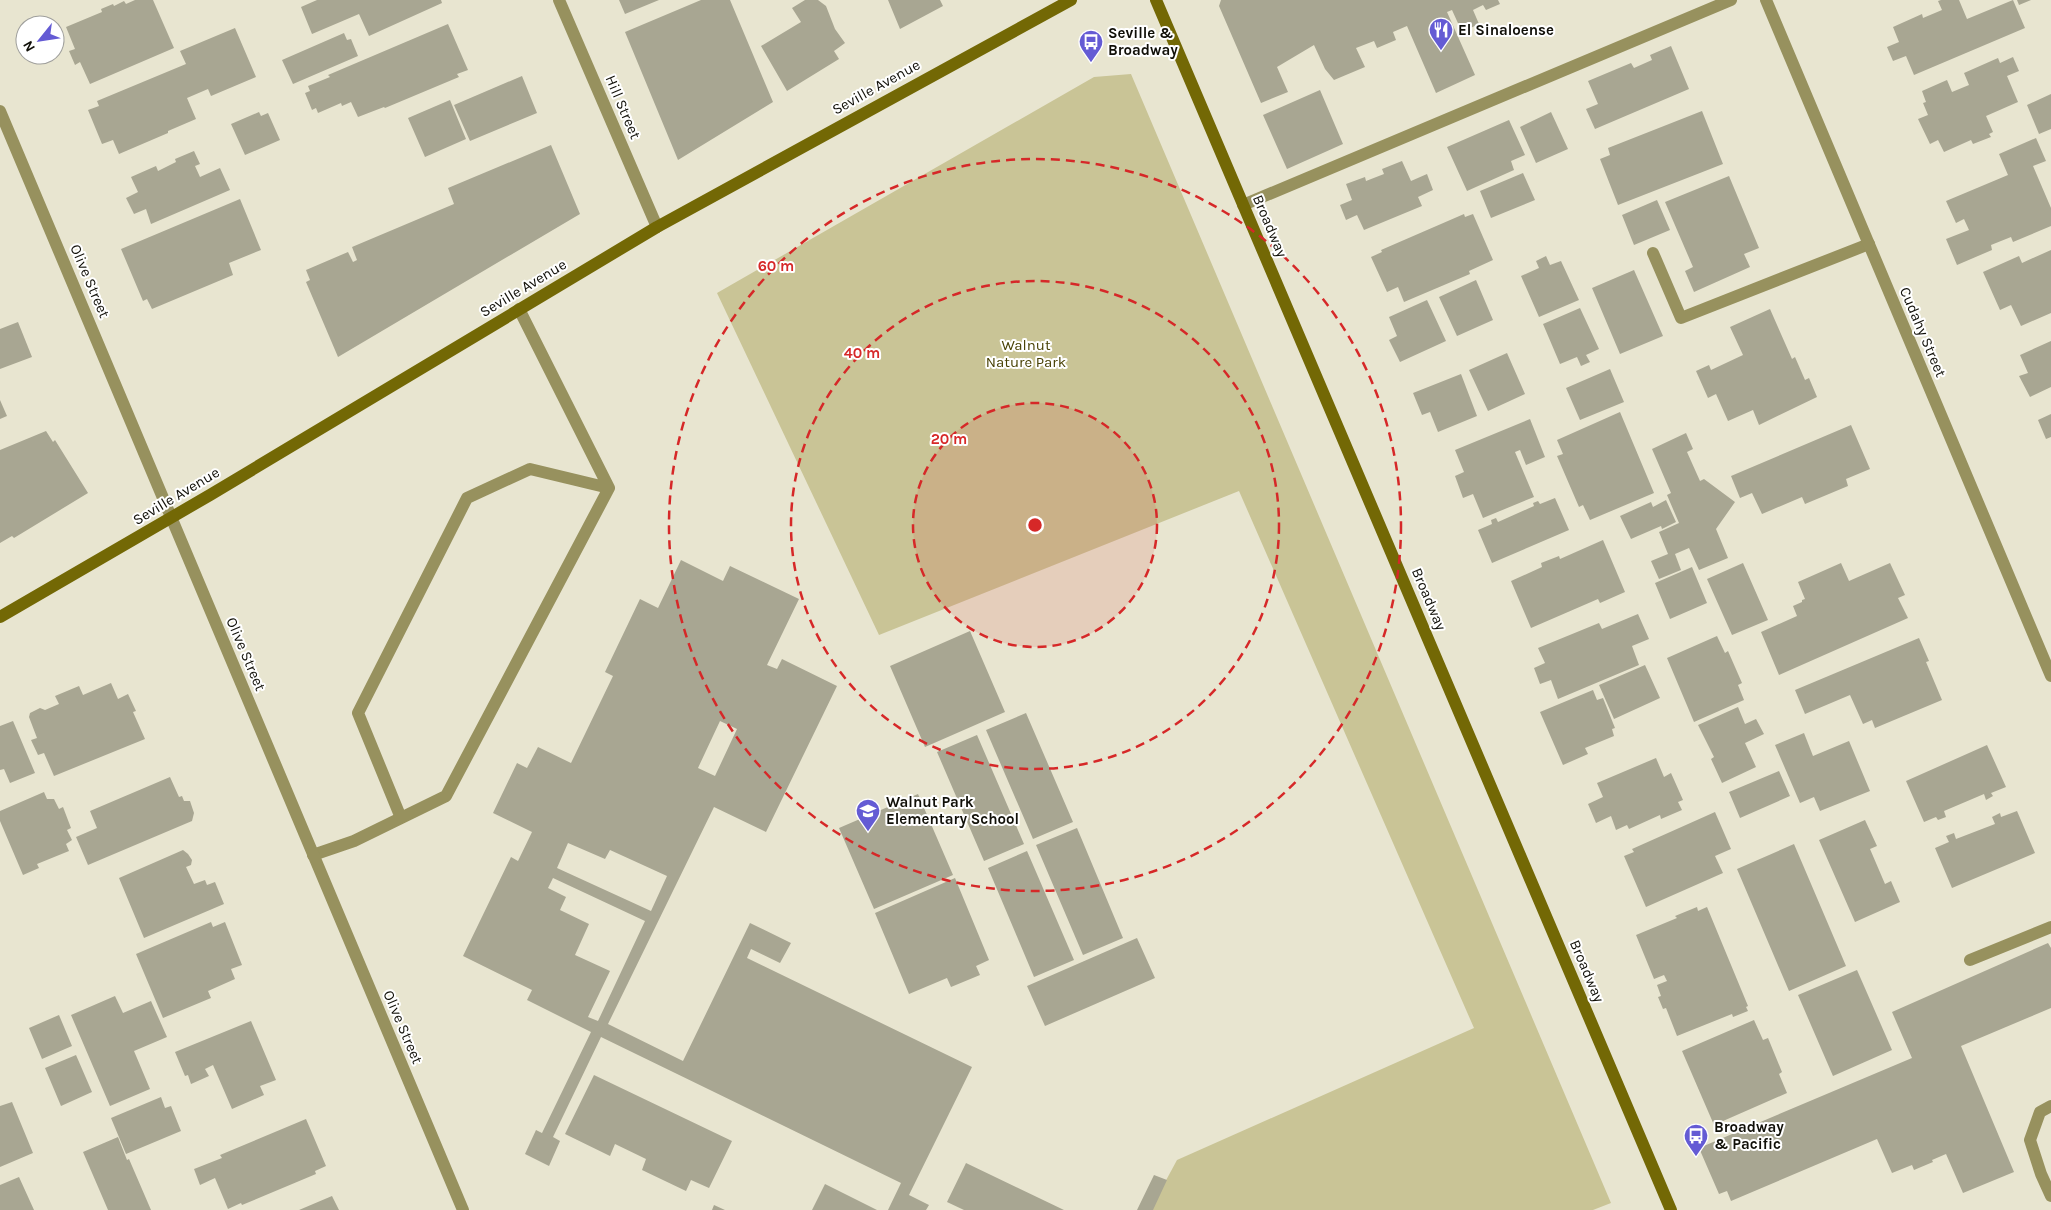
<svg xmlns="http://www.w3.org/2000/svg" width="2051" height="1210" font-family="Karla,sans-serif">
	<rect width="100%" height="100%" fill="#e8e5d0"/>
	<path fill="#c9c496" d="M1131 74 1611 1203 1593 1210H1150L1177 1160 1474 1028 1239 491 879 635 717 293 1094 77Z"/>
	<path fill="#a8a692" fill-rule="evenodd" d="M135 0H153L174 48 90 84 80 62 75 65 69 51 75 49 66 27 102 12 101 9 113 4 114 6 124 1 126 4Z
		M317 0H441L442 3 369 36 359 14 312 34 301 7Z
		M619 0H659L625 14Z
		M701 0H730L773 102 678 160 625 32Z
		M805 0H818L826 6 835 29 845 43 834 51 839 59 787 91 761 46 801 22 792 8Z
		M888 0H940L943 6 900 29Z
		M1221 0H1498L1500 4 1486 10 1483 5 1473 10 1479 24 1462 32 1452 10 1447 12 1475 75 1436 93 1407 26 1393 32 1396 40 1377 48 1374 41 1356 48 1365 67 1334 80 1325 69 1314 45 1277 67 1288 92 1261 103 1219 6Z
		M1941 0H1959L1967 19 2013 0 2025 28 1914 75 1906 56 1893 61 1887 47 1899 42 1893 27 1922 14 1923 18 1942 10 1938 1Z
		M2017 0H2031L2019 5Z
		M448 24 468 70 457 74 459 77 385 108 384 107 358 117 351 102 342 106 341 103 318 113 316 108 312 110 305 93 310 91 308 86 330 77 328 75Z
		M235 28 256 77 211 96 208 89 187 98 196 119 168 131V133L119 154 113 140 102 144 88 110 99 106 97 101 186 64 180 51Z
		M344 33 347 40 351 39 358 56 293 84 282 60Z
		M1671 46 1689 89 1595 129 1586 109 1598 104 1588 81 1631 63 1634 68 1652 60 1650 55Z
		M2013 57 2019 71 2007 76 2018 102 1986 116 1993 132 1989 134 1991 137 1973 144 1971 140 1944 152 1938 140 1930 144 1918 119 1928 115 1923 103 1926 102 1922 91 1947 80 1952 92 1969 85 1964 73 1998 58 2000 63Z
		M522 76 537 113 470 141 454 105Z
		M1320 90 1343 144 1287 169 1263 115Z
		M2051 94V129L2039 134 2027 105Z
		M450 100 466 139 425 157 408 118Z
		M1702 111 1723 164 1618 205 1600 159 1610 155 1608 148Z
		M259 112 261 116 268 113 280 140 245 155 231 124Z
		M1551 112 1568 149 1536 163 1520 127Z
		M1509 120 1525 155 1511 161 1514 170 1467 191 1447 147Z
		M2036 138 2046 161 2033 166 2051 208V226L2013 242 2011 237 1991 245 1992 250 1957 265 1946 239 1969 230 1964 219 1956 223 1946 201 2008 175 1999 154Z
		M551 145 580 214 338 357 306 282 310 280 306 270 348 252 353 262 357 260 352 247 454 204 448 188Z
		M194 151 200 164 195 166 200 177 220 168 230 190 151 224 146 209 134 214 126 198 138 192 131 177 156 166 158 171 176 162 175 159Z
		M1402 161 1411 181 1427 174 1433 190 1418 197 1422 206 1364 230 1357 215 1346 220 1340 205 1352 200 1346 184 1365 177 1366 181 1384 174 1382 169Z
		M1523 173 1535 200 1491 218 1480 191Z
		M1729 176 1759 248 1744 254 1750 267 1694 292 1685 271 1693 267 1665 202Z
		M240 199 261 250 229 263 233 275 152 309 147 299 143 301 121 249Z
		M1657 200 1670 230 1634 245 1622 215Z
		M1464 214 1465 217 1473 214 1493 260 1469 271 1470 274 1404 302 1398 287 1387 292 1371 257 1382 252 1381 250Z
		M2051 250V313L2021 326 2011 305 2000 310 1983 272 2019 256 2022 263Z
		M1546 256 1550 265 1561 261 1579 300 1539 317 1521 276 1539 268 1536 261Z
		M1634 270 1663 336 1620 354 1592 288Z
		M1476 280 1493 320 1457 336 1439 297Z
		M1427 300 1446 341 1400 362 1389 340 1397 336 1389 317Z
		M1580 308 1599 349 1586 355 1590 362 1581 366 1577 357 1560 364 1543 324Z
		M1770 309 1792 359 1795 357 1805 380 1809 378 1817 397 1759 425 1753 410 1728 421 1716 394 1708 398 1696 371 1709 365 1711 370 1743 355 1730 327Z
		M18 322 32 357 0 369V329Z
		M2051 341V387L2030 397 2019 376 2028 373 2020 355Z
		M1507 353 1525 394 1488 411 1469 370Z
		M1610 369 1624 402 1580 420 1566 388Z
		M1461 374 1477 416 1438 432 1430 412 1422 415 1413 393Z
		M0 400 7 416 0 419Z
		M1620 412 1654 493 1590 520 1583 505 1579 507 1557 456 1563 454 1557 440Z
		M2051 414V437L2046 439 2038 420Z
		M1530 419 1545 457 1526 465 1520 450 1515 452 1534 497 1483 518 1473 494 1463 498 1455 476 1464 472 1455 450Z
		M1851 425 1870 469 1846 479 1848 486 1805 504 1802 497 1762 514 1752 493 1740 498 1731 476Z
		M46 431 53 442 55 440 88 493 14 538 12 536 0 543V450Z
		M1686 433 1693 449 1687 452 1700 481 1704 479 1735 502 1716 529 1728 558 1699 570 1689 548 1675 554 1681 570 1659 579 1651 561 1668 554 1659 532 1679 523 1667 495 1671 493 1652 449Z
		M1555 498 1569 530 1492 563 1478 530 1492 524 1491 520 1496 518 1498 522 1534 506 1533 503 1538 501 1540 504Z
		M1666 500 1676 522 1662 529 1661 526 1631 539 1620 516 1651 502 1653 507Z
		M1603 540 1625 592 1600 603 1598 599 1531 628 1511 581 1542 567 1541 563 1559 556 1560 559Z
		M681 560 723 581 730 566 799 599 767 665 777 669 782 659 837 686 766 832 714 807 608 1024 683 1061 750 923 791 943 780 963 751 949 747 958 972 1067 909 1195 929 1205 926 1210H888L901 1183 601 1037 553 1137 560 1141 549 1166 525 1154 536 1130 542 1133 591 1032 527 1000 532 990 463 956 511 857 518 861 532 832 493 813 517 763 527 768 538 747 571 763 613 676 605 672 640 599 658 608ZM720 721 737 729 715 776 698 768ZM568 843 605 859 610 850 667 876 651 911 557 868ZM553 878 645 921 598 1021 588 1017 610 971 575 955 589 924 560 910 566 897 548 888Z
		M1743 563 1768 620 1732 635 1707 579Z
		M1841 563 1849 581 1890 563 1905 595 1898 598 1908 618 1779 675 1761 632 1797 616 1793 606 1802 602V600L1805 599 1798 582Z
		M1692 567 1707 603 1670 619 1655 583Z
		M1638 614 1649 639 1632 646 1639 665 1558 699 1551 680 1540 684 1534 668 1545 663 1538 648 1599 623 1602 629Z
		M970 631 1005 712 925 747 890 666Z
		M1717 636 1725 653 1728 651 1742 683 1738 685 1744 700 1694 722 1667 658Z
		M1919 638 1929 661 1926 662 1942 700 1875 728 1872 720 1863 724 1850 695 1805 714 1795 690Z
		M1645 665 1660 698 1614 719 1599 685Z
		M111 683 118 699 128 694 136 711 133 712 145 739 54 776 44 753 38 755 31 740 37 738 29 717 30 713 40 708 45 710 59 704 55 696 79 686 83 695Z
		M1593 690 1597 700 1603 698 1615 728 1612 729 1614 736 1585 748 1588 754 1563 765 1540 712Z
		M1738 707 1745 724 1756 719 1764 734 1745 743 1756 767 1722 783 1711 759 1714 757 1698 725Z
		M1026 713 1073 822 1033 839 986 730Z
		M13 721 35 773 10 783 4 769 0 770V726Z
		M1804 733 1813 756 1849 741 1870 791 1820 811 1814 797 1800 803 1775 745Z
		M977 735 1024 844 984 861 937 752Z
		M1987 745 2006 787 1991 793 1993 796 1986 800 1984 794 1944 811 1946 817 1938 820 1936 817 1924 822 1906 781Z
		M1656 758 1664 777 1671 773 1683 800 1678 802 1682 810 1661 819 1660 815 1629 829 1627 825 1616 830 1611 816 1596 823 1588 804 1603 797 1597 783Z
		M1779 771 1790 796 1740 818 1729 792Z
		M170 777 179 797 182 796 184 801H190L194 813 192 821 88 865 76 837 97 828 90 811Z
		M44 792 47 799H54L59 809 63 807 71 828 67 830 72 840 66 844 69 851 37 864 39 868 23 875 0 821V811Z
		M918 794 953 875 874 909 839 828Z
		M2017 811 2035 853 1952 888 1935 848 1949 842 1946 836 1954 833 1956 839 1995 824 1992 817 2000 813 2001 817Z
		M1715 812 1731 849 1715 856 1723 873 1646 907 1624 856 1634 852 1632 849Z
		M1865 820 1877 846 1870 849 1885 884 1891 881 1900 902 1855 922 1819 840Z
		M1077 828 1123 938 1083 955 1036 845Z
		M1794 844 1846 966 1789 991 1737 869Z
		M183 850 188 854 192 860 191 865 186 867 194 884 205 880 207 885 215 882 224 904 144 938 119 878Z
		M1027 851 1074 960 1034 977 988 868Z
		M955 878 989 960 976 966 980 975 951 987 947 978 909 994 875 913Z
		M1697 907 1698 911 1707 907 1748 1006 1746 1007 1748 1011 1733 1017 1732 1014 1677 1036 1666 1008 1663 1009 1658 997 1661 996 1657 985 1667 981 1664 975 1654 979 1636 935 1677 918 1675 916Z
		M211 922 213 927 225 922 242 965 231 969 235 979 208 991 211 998 163 1018 136 954Z
		M1137 938 1155 978 1045 1026 1027 986Z
		M2048 943 2051 948V1008L1961 1046 2014 1172 1963 1193 1946 1154 1932 1160 1933 1162 1914 1170 1912 1165 1892 1173 1877 1139 1731 1201 1727 1191 1719 1194 1699 1148 1912 1058 1892 1012Z
		M1857 970 1892 1050 1833 1076 1798 995Z
		M115 996 123 1013 151 1001 167 1037 134 1051 150 1089 110 1106 71 1015Z
		M59 1015 72 1046 42 1059 29 1028Z
		M1754 1020 1763 1040 1768 1038 1782 1072 1779 1074 1787 1093 1714 1125 1682 1051Z
		M251 1021 276 1080 260 1086 264 1095 232 1109 213 1065 205 1069 209 1076 191 1084 188 1075 185 1076 175 1052Z
		M76 1055 92 1092 61 1106 45 1068Z
		M594 1075 732 1141 709 1188 691 1180 686 1191 642 1170 646 1159 615 1144 610 1156 565 1134Z
		M161 1097 165 1108 171 1106 181 1131 126 1154 111 1118Z
		M12 1102 33 1153 0 1167V1106Z
		M306 1119 326 1166 315 1171 316 1174 242 1205 241 1203 228 1209 215 1178 200 1185 194 1169 222 1158 220 1155Z
		M118 1137 127 1160 129 1159 151 1210H108L83 1152Z
		M966 1163 1064 1210H964L947 1202Z
		M1154 1175 1167 1180 1153 1210H1137Z
		M19 1177 34 1210H0V1185Z
		M825 1184 877 1210H812Z
		M332 1196 339 1210H299Z
		M714 1205 725 1210H712Z"/>
	<g fill="none" stroke-linecap="round" stroke-linejoin="round">
		<path stroke="#97915e" stroke-width="12" d="M1243 205 1731 0
			M1653 253 1681 318 1869 244
			M401 818 358 713 467 498 530 469 609 488
			M313 855 354 841 446 796 609 488 519 309
			M1970 960 2051 927
			M2051 1106 2040 1112 2030 1140 2041 1174 2051 1196"/>
		<path stroke="#97915e" stroke-width="12" d="M559 0 657 227
			M1766 0 2051 676
			M0 111 463 1210"/>
		<path stroke="#736805" stroke-width="12" d="M1156 0 1671 1210
			M0 617 210 495 657 227 1071 0"/>
	</g>
	<circle cx="1035" cy="525" r="122" fill="#d62828" fill-opacity=".12"/>
	<g fill="none" stroke="#d62828" stroke-width="2.5" stroke-dasharray="9 6">
		<circle cx="1035" cy="525" r="122"/>
		<circle cx="1035" cy="525" r="244"/>
		<circle cx="1035" cy="525" r="366"/>
	</g>
	<defs>
		<symbol id="restaurant-pin" viewBox="-11 -11 22 30"><path d="M0 17L-7.5 6A9.5 9.5 0 1 1 7.5 6Z" fill="#645bd4" stroke="#fff"/><path d="M-5-6h1v4h1v-4h1v4h1v-4h1v5L-1.5 .5V6h-2V.5L-5-1ZM5-6V6H3V1.5H1.5Q1.5-4 5-6Z" fill="#fff"/></symbol>
		<symbol id="bus-pin" viewBox="-11 -11 22 30"><path d="M0 17L-7.5 6A9.5 9.5 0 1 1 7.5 6Z" fill="#645bd4" stroke="#fff"/><path d="M-5-6H5V4H4V6H2V4H-2V6H-4V4H-5ZM-3.5-4V0h7V-4ZM-3.5 1.2v1.5H-2V1.2ZM2 1.2v1.5H3.5V1.2Z" fill="#fff"/></symbol>
		<symbol id="school-pin" viewBox="-11 -11 22 30"><path d="M0 17L-7.5 6A9.5 9.5 0 1 1 7.5 6Z" fill="#645bd4" stroke="#fff"/><path d="M0-5L7-2L0 1L-7-2ZM-4 1L0 2.5L4 1V4Q0 6-4 4Z" fill="#fff"/></symbol>
	</defs>
	<g fill-rule="evenodd">
		<use href="#restaurant-pin" x="1427" y="16" width="28" height="38"/>
		<use href="#bus-pin" x="1077" y="28" width="28" height="38"/>
		<use href="#school-pin" x="854" y="797" width="28" height="38"/>
		<use href="#bus-pin" x="1682" y="1122" width="28" height="38"/>
	</g>
	<g text-anchor="middle" dominant-baseline="central" stroke-width="4" stroke-linejoin="round" paint-order="stroke">
		<g font-size="15" font-weight="bold" fill="#100f08" stroke="#fff" text-anchor="start">
			<text x="1458" y="30">El Sinaloense</text>
			<text x="1108" y="33">Seville &amp;<tspan x="1108" dy="17">Broadway</tspan></text>
			<text x="886" y="802">Walnut Park<tspan x="886" dy="17">Elementary School</tspan></text>
			<text x="1714" y="1127">Broadway<tspan x="1714" dy="17">&amp; Pacific</tspan></text>
		</g>
		<g font-size="15" fill="#100f08" stroke="#fff">
			<text transform="translate(876 87) rotate(-29)">Seville Avenue</text>
			<text transform="translate(623 107) rotate(67)">Hill Street</text>
			<text transform="translate(1270 226) rotate(67)">Broadway</text>
			<text transform="translate(90 281) rotate(67)">Olive Street</text>
			<text transform="translate(523 288) rotate(-31)">Seville Avenue</text>
			<text transform="translate(1923 332) rotate(67)">Cudahy Street</text>
			<text transform="translate(176 496) rotate(-31)">Seville Avenue</text>
			<text transform="translate(1429 599) rotate(67)">Broadway</text>
			<text transform="translate(246 654) rotate(67)">Olive Street</text>
			<text transform="translate(1587 971) rotate(67)">Broadway</text>
			<text transform="translate(403 1027) rotate(67)">Olive Street</text>
		</g>
		<g font-size="15" fill="#484104" stroke="#fff">
			<text x="1026" y="345">Walnut<tspan x="1026" dy="17">Nature Park</tspan></text>
		</g>
	</g>
	<circle cx="1035" cy="525" r="8" fill="#d62828" stroke="#fff" stroke-width="2.5"/>
	<g font-size="15" text-anchor="middle" font-weight="bold" fill="#d62828" stroke="#fff" stroke-width="4" stroke-linejoin="round" paint-order="stroke">
		<text x="776" y="271">60 m</text>
		<text x="862" y="358">40 m</text>
		<text x="949" y="444">20 m</text>
	</g>
	<g transform="translate(40 40) rotate(240)"><circle r="24" fill="#ffffff" stroke="#9f9f9c"/>
	<path d="M0-4L9 19L0 12L-9 19Z" fill="#645bd4"/>
	<text y="-8" font-size="14" font-weight="bold" text-anchor="middle" fill="#100f08">N</text>
	</g>
</svg>
